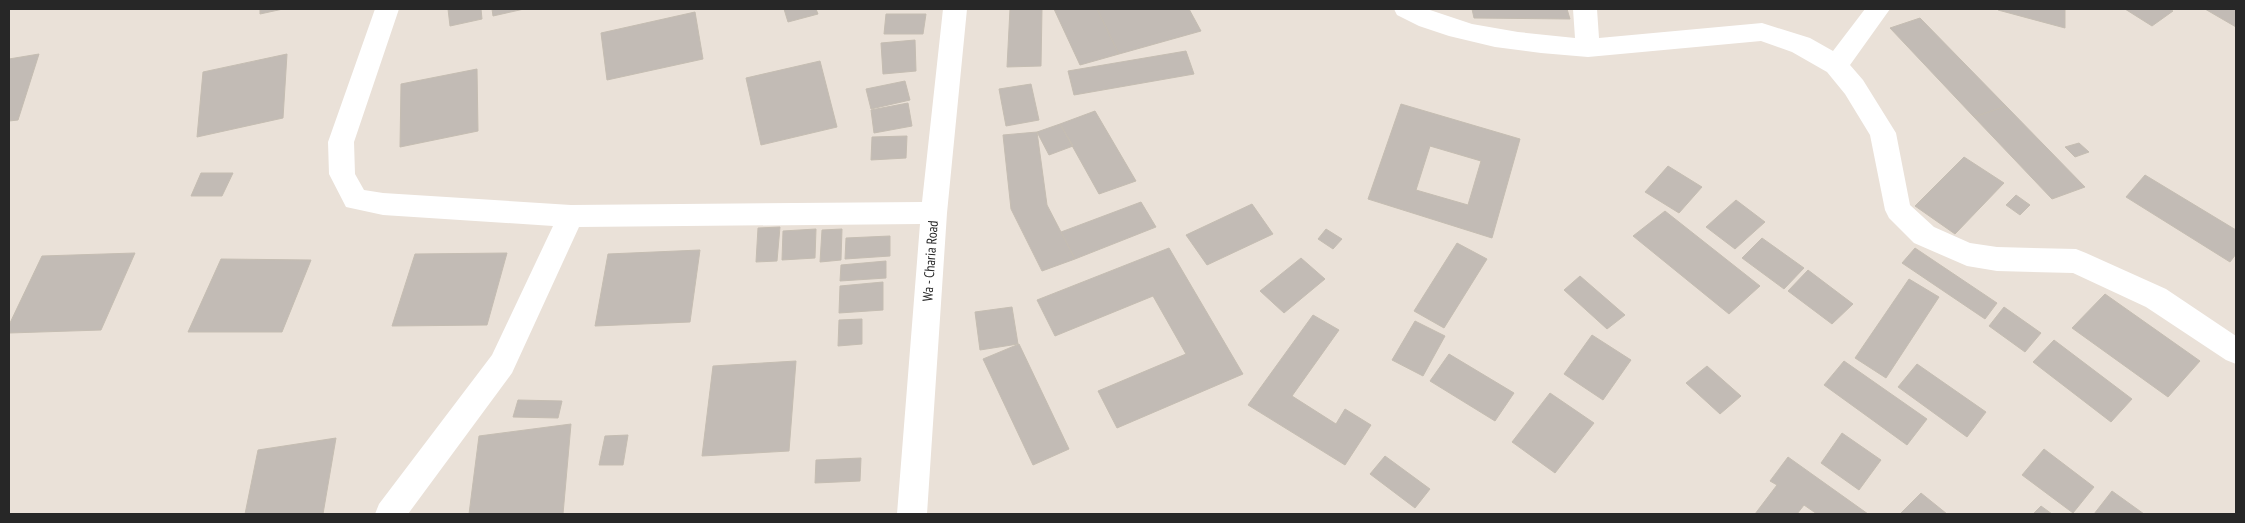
<svg xmlns="http://www.w3.org/2000/svg" width="2245" height="523" font-family="'PT Sans Narrow',sans-serif">
	<rect width="100%" height="100%" fill="#eae1d8"/>
	<path fill="#c2bbb5" stroke="#c5bdb2" fill-rule="evenodd" d="M260 9H283L260 14Z
		M448 9H481L482 19 450 26Z
		M492 9H524L493 16Z
		M784 9H816L818 14 788 22Z
		M1010 9H1042L1041 66 1007 67Z
		M1054 9H1097L1119 54 1080 65Z
		M1097 9H1189L1201 31 1119 54Z
		M1472 9H1567L1570 19 1474 18Z
		M1998 9H2065V28L1998 10Z
		M2125 9H2169L2173 11 2152 26Z
		M2204 9H2236V27L2205 9Z
		M695 12 703 59 607 80 601 33Z
		M886 14H926L923 34H884Z
		M1920 18 2006 106 1974 117 1890 28Z
		M915 40 916 71 883 74 881 43Z
		M1186 51 1194 74 1074 95 1068 71Z
		M39 54 18 120 9 121V59Z
		M287 54 283 118 197 137 203 72Z
		M820 61 837 127 761 145 746 78Z
		M477 69 478 131 400 147 401 84Z
		M905 81 910 100 871 109 866 89Z
		M1031 84 1039 120 1006 126 999 89Z
		M908 103 912 126 874 133 871 110Z
		M1401 104 1520 139 1492 238 1368 199ZM1430 146 1481 161 1468 205 1416 190Z
		M2006 106 2085 187 2052 199 1974 117Z
		M1095 111 1136 181 1099 194 1060 124Z
		M1060 124 1073 146 1049 155 1037 132Z
		M1037 132 1047 205 1075 259 1042 271 1011 209 1003 135Z
		M907 136 906 158 871 160 872 137Z
		M2079 143 2089 152 2075 157 2065 147Z
		M1964 157 2004 183 1955 234 1915 206Z
		M1668 166 1702 187 1679 213 1645 192Z
		M201 173H233L222 196H191Z
		M2145 175 2236 230V254L2230 262 2126 197Z
		M2016 195 2030 205 2020 215 2006 205Z
		M1736 200 1765 222 1735 249 1706 227Z
		M1141 202 1156 227 1075 259 1061 232Z
		M1252 204 1273 234 1207 265 1186 235Z
		M1665 211 1760 286 1729 314 1633 236Z
		M780 227 777 261 756 262 758 228Z
		M816 229 815 258 782 260 783 231Z
		M842 229 841 260 820 262 822 230Z
		M1326 229 1342 239 1333 249 1318 239Z
		M890 236V256L845 259 846 238Z
		M1762 238 1804 268 1784 289 1742 258Z
		M1457 243 1487 259 1444 328 1414 311Z
		M1169 248 1243 374 1117 428 1098 391 1186 354 1153 296 1055 336 1037 300Z
		M1915 248 1997 303 1985 319 1902 263Z
		M700 250 690 322 595 326 608 254Z
		M135 253 101 330 9 333V325L42 256Z
		M507 253 487 325 392 326 415 254Z
		M1301 258 1325 279 1284 313 1260 291Z
		M221 259 311 260 282 332H188Z
		M886 261V278L840 281 841 265Z
		M1808 270 1853 304 1832 324 1788 291Z
		M1580 276 1625 315 1607 329 1564 290Z
		M1909 279 1939 297 1886 378 1855 358Z
		M883 282V310L839 313 840 286Z
		M2105 294 2200 361 2168 397 2072 328Z
		M1012 307 1018 344 980 350 975 312Z
		M2004 307 2041 333 2025 352 1989 326Z
		M1313 315 1339 330 1292 396 1336 424 1345 409 1371 425 1345 465 1248 405Z
		M862 319V344L838 346 839 320Z
		M1415 321 1445 336 1423 376 1392 360Z
		M1592 335 1631 360 1603 400 1564 374Z
		M2054 340 2132 399 2111 422 2033 362Z
		M1019 344 1069 449 1033 465 983 359Z
		M1449 354 1514 393 1495 421 1430 381Z
		M796 361 789 451 702 456 713 366Z
		M1844 361 1927 419 1907 445 1824 385Z
		M1917 364 1986 412 1967 437 1898 387Z
		M1707 366 1741 396 1720 414 1686 383Z
		M1550 393 1594 423 1555 473 1512 442Z
		M518 400 562 401 558 418 513 417Z
		M571 424 563 514H469L479 436Z
		M1842 433 1881 460 1859 490 1821 463Z
		M628 435 623 465H599L605 436Z
		M336 438 323 514H245L258 450Z
		M2044 449 2094 487 2073 513 2022 475Z
		M1385 456 1430 489 1415 508 1370 474Z
		M1788 457 1868 514H1817L1804 505 1797 514H1755L1777 485 1770 481Z
		M861 458 860 481 815 483 816 460Z
		M2112 491 2144 514H2094Z
		M1921 493 1947 514H1900Z
		M2041 506 2052 514H2033Z"/>
	<g fill="none" stroke-linecap="round" stroke-linejoin="round">
		<path fill="#fff" fill-rule="evenodd" d="M375 9H399L354 142 355 174 364 190 383 193 571 205 922 202 943 9H967L947 213 927 514H897L920 224 579 227 512 373 408 514H375L379 504 492 355 553 226 383 215 346 207 329 174 328 142Z
			M1394 9H1427L1472 24 1518 32 1575 38 1573 9H1597L1599 38 1762 23 1810 38 1833 51 1865 9H1890L1850 65 1863 80 1896 133 1910 205 1934 227 1970 243 1997 247 2076 249 2086 253 2166 289 2236 336V364L2226 360 2146 307 2073 273 1997 271 1967 266 1914 243 1889 218 1885 210 1870 135 1845 94 1827 72 1792 52 1761 41 1588 57 1541 53 1495 47 1449 36 1419 26 1397 15Z"/>
	</g>
	<g text-anchor="middle" dominant-baseline="central" stroke-width="4" stroke-linejoin="round" paint-order="stroke">
		<g font-size="14" fill="#272727" stroke="#fff">
			<text transform="translate(930 261) rotate(-86)">Wa - Charia Road</text>
		</g>
	</g>
	<rect width="2245" height="523" fill="none" stroke="#272727" stroke-width="20"/>
</svg>
